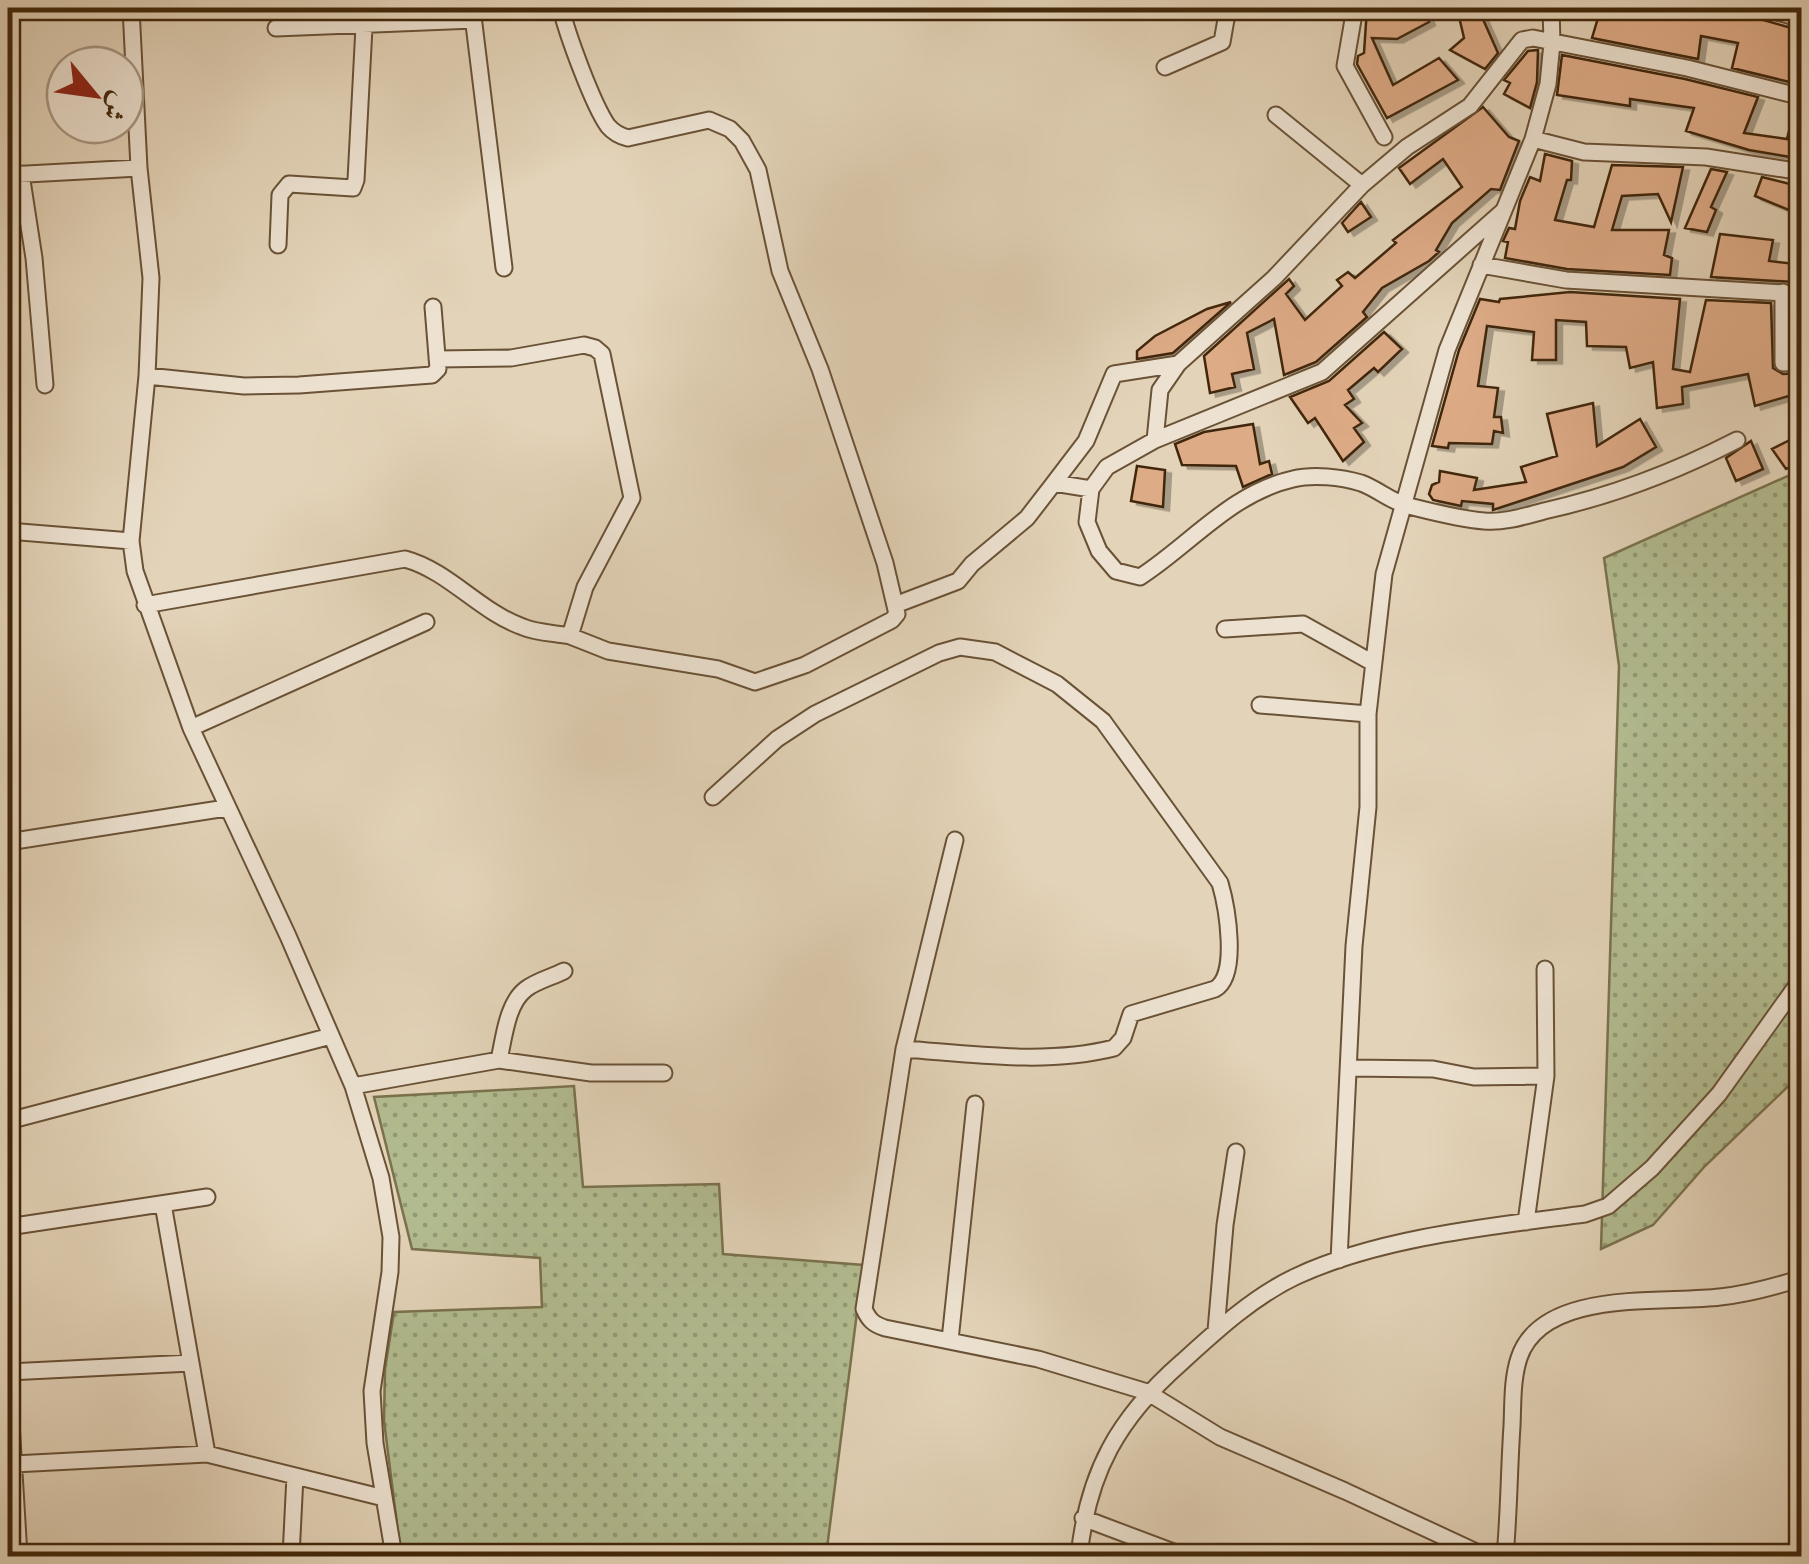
<svg xmlns="http://www.w3.org/2000/svg" width="1809" height="1564" font-family="Vollkorn,Amiri,serif">
	<defs>
		<pattern id="grass-dots" width="8" height="8" patternUnits="userSpaceOnUse" patternTransform="scale(2.5)"><rect width="8" height="8" fill="#b2bc90"/><path d="M2 2h.1M6 6h.1" fill="none" stroke="#929974" stroke-width="1.8" stroke-linecap="round"/></pattern>
		<filter id="shadow"><feDropShadow dx="6" dy="3.5" stdDeviation="0" flood-color="#0004"/></filter>
	</defs>
	<rect width="100%" height="100%" fill="#e3d3b8"/>
	<filter id="stains"><feTurbulence type="fractalNoise" baseFrequency=".002" numOctaves="4"/><feColorMatrix values="0 0 0 0 .2 0 0 0 0 .09 0 0 0 0 .02 0 0 0 .5 -.17"/></filter>
	<radialGradient id="worn" r=".72"><stop offset=".6" stop-color="#630" stop-opacity="0"/><stop offset="1" stop-color="#630" stop-opacity=".3"/></radialGradient>
	<path fill="url(#grass-dots)" stroke="#7a724d" stroke-width="2.5" d="M1801 470V1074L1705 1166 1653 1225 1601 1249 1619 666 1604 558Z
		M574 1086 583 1187 719 1184 723 1254 863 1265 826 1556H401L384 1421 385 1369 394 1312 542 1307 540 1258 412 1249 374 1097Z"/>
	<path fill="#deab87" stroke="#41270a" stroke-width="2.5" filter="url(#shadow)" d="M1367 8H1424L1429 22 1397 39 1372 38 1393 85 1439 58 1458 80 1387 118 1357 64 1358 56 1364 53Z
		M1457 8H1478L1498 53 1485 69 1450 50 1464 38Z
		M1601 8H1701L1725 15 1728 10 1802 31V85L1732 68 1738 43 1701 36 1698 59 1592 38Z
		M1538 50 1537 82 1530 108 1504 94 1510 83 1504 80 1528 51Z
		M1562 55 1685 79 1758 97 1744 133 1787 139 1795 107 1802 108V159L1749 150 1686 131 1694 108 1630 99V106L1557 95Z
		M1483 107 1509 137 1519 141 1500 190 1491 189 1452 223 1436 250 1439 252 1429 261 1382 288 1363 312 1367 317 1316 362 1284 375 1274 319 1247 333 1254 369 1232 374 1235 387 1210 393 1204 356 1289 279 1294 286 1286 294 1305 320 1342 286 1337 280 1348 272 1355 278 1396 243 1393 240 1462 187 1443 159 1410 184 1399 168Z
		M1545 154 1572 161 1571 180H1567L1555 220 1594 227 1612 165 1683 167 1671 222 1658 194 1622 196 1612 230H1669L1664 255 1672 258 1670 275 1567 269 1505 258 1508 242 1503 241 1509 228 1515 229 1520 201 1530 177 1540 181Z
		M1711 169 1727 172 1711 207 1716 210 1707 232 1685 228Z
		M1762 177 1802 187V202L1796 213 1755 196Z
		M1361 202 1371 217 1348 232 1342 223Z
		M1720 234 1773 240 1769 261 1796 264 1794 282 1711 277Z
		M1570 292 1680 299 1673 369 1690 372 1706 300 1771 303 1773 368 1783 374 1802 373V392L1755 406 1748 374 1682 387 1683 404 1657 408 1653 362 1630 368 1626 347 1587 346 1586 322 1556 320V360H1532L1534 332 1487 326 1478 386 1498 388 1494 417H1501L1503 433 1494 431 1492 444 1449 443 1448 448 1432 446 1459 350 1480 299 1499 302 1500 299Z
		M1231 302 1173 353 1137 359V351L1155 336 1207 309Z
		M1384 332 1402 349 1378 372 1374 368 1348 390 1354 399 1345 405 1362 423 1354 428 1364 442 1343 461 1315 418 1308 423 1290 397 1329 381Z
		M1593 403 1597 446 1640 419 1656 447 1623 467 1493 510V504L1462 501 1461 506 1433 500 1429 494 1432 485 1439 482 1440 471 1477 478 1474 490 1526 482 1521 467 1557 456 1547 414Z
		M1253 424 1260 464 1269 461 1272 474 1243 487 1236 466 1182 465 1175 444 1204 432Z
		M1802 434V461L1786 469 1772 449Z
		M1751 441 1763 469 1736 481 1726 458Z
		M1137 466 1165 470 1163 507 1131 501Z"/>
	<g fill="none" stroke-linecap="round" stroke-linejoin="round">
		<defs>
			<path id="minor" d="M131 8 139 168 151 278 147 376 131 541 135 571 191 728 288 936 353 1086 381 1178 391 1237 390 1272 372 1391 375 1443 394 1556
				M472 8 504 268
				M561 8C567 34 593 105 608 126 614 133 620 136 628 138L709 120 730 129 742 141 758 170 780 271 820 369 885 563 897 614 892 620 805 665 755 682 718 669 608 651 570 636
				M1355 8 1345 66 1384 137
				M1763 8 1802 19
				M276 28 474 20
				M1165 67 1222 42 1228 8
				M1276 115 1362 185
				M1533 139 1584 152 1706 157 1802 172
				M21 174 34 258 45 385
				M8 175 139 168
				M1503 211 1322 372 1155 440 1107 467 1091 489 1087 522 1099 551 1116 571 1140 577C1191 544 1231 493 1293 479 1313 474 1341 477 1361 483 1378 489 1391 502 1409 506 1433 512 1459 519 1484 521 1504 523 1525 516 1544 511 1612 496 1675 472 1737 440
				M278 245 280 195 289 184 353 188 356 180 365 8
				M1481 265 1566 280 1802 294
				M1783 292V363L1802 362
				M147 376 244 386 299 385 432 375 438 369 433 307
				M1155 440 1160 390 1178 364 1274 278 1362 185 1407 147 1470 106 1522 40 1533 38 1687 68 1802 97
				M1054 483 1086 441 1114 374 1178 364
				M8 531 131 541
				M145 605 405 559C449 571 480 612 523 627 537 633 555 633 570 636L585 587 632 498 602 354 595 348 584 345 511 358 437 359
				M895 605 958 581 972 564 1027 518 1054 483 1091 489
				M1225 629 1303 624 1373 663
				M1260 705 1368 714
				M191 728 426 622
				M713 797 777 739 815 714 939 653 960 647 995 652 1057 684 1103 721 1220 883C1227 907 1239 976 1215 989L1131 1014 1123 1038 1114 1048C1047 1065 972 1054 904 1049
				M955 840 904 1049 864 1309C869 1320 873 1324 885 1328L1038 1359 1147 1392 1220 1437 1345 1491 1485 1556
				M8 842 226 808
				M499 1060C504 1038 507 1003 526 989 536 981 552 977 564 971
				M1350 1068 1433 1069 1474 1077 1546 1076
				M353 1086 499 1060 591 1073H664
				M12 1120 331 1036
				M163 1204 207 1454
				M1526 1222 1546 1076 1545 969
				M8 1227 207 1197
				M1339 1260 1354 946 1368 807V714L1384 574 1447 350 1533 139 1548 84 1552 43 1551 8
				M1216 1331 1225 1225 1236 1152
				M950 1340 975 1104
				M8 1372 19 1556
				M8 1372 191 1363
				M14 1464 207 1454 384 1498
				M1083 1518 1184 1556
				M291 1556 295 1476
				M1079 1556C1088 1472 1118 1418 1182 1362 1217 1330 1254 1296 1297 1276 1381 1237 1494 1226 1585 1214L1608 1206 1652 1168 1719 1094 1802 978
				M1505 1556C1509 1513 1509 1470 1512 1426 1513 1404 1512 1379 1519 1358 1542 1288 1663 1304 1720 1297 1748 1294 1774 1287 1802 1278"/>
		</defs>
		<use href="#minor" stroke="#6a5236" stroke-width="19"/>
		<use href="#minor" stroke="#ede2d1" stroke-width="15"/>
	</g>
	<rect width="1809" height="1564" fill="none" stroke="#e3d3b8" stroke-width="40"/>
	<rect x="10" y="10" width="1789" height="1544" fill="none" stroke="#41270a" stroke-width="5"/>
	<rect x="20" y="20" width="1769" height="1524" fill="none" stroke="#41270a" stroke-width="2.5"/>
	<g transform="translate(95 95) rotate(119)"><circle r="48" fill="#ede2d1" stroke="#a89781" stroke-width="2.5"/>
	<path d="M0-8L18 38L0 25L-18 38Z" fill="#8f2418"/>
	<text y="-15" font-size="28" font-weight="bold" text-anchor="middle" fill="#41270a">ش</text>
	</g>
	<rect width="100%" height="100%" filter="url(#stains)"/>
	<rect width="100%" height="100%" fill="url(#worn)"/>
</svg>
